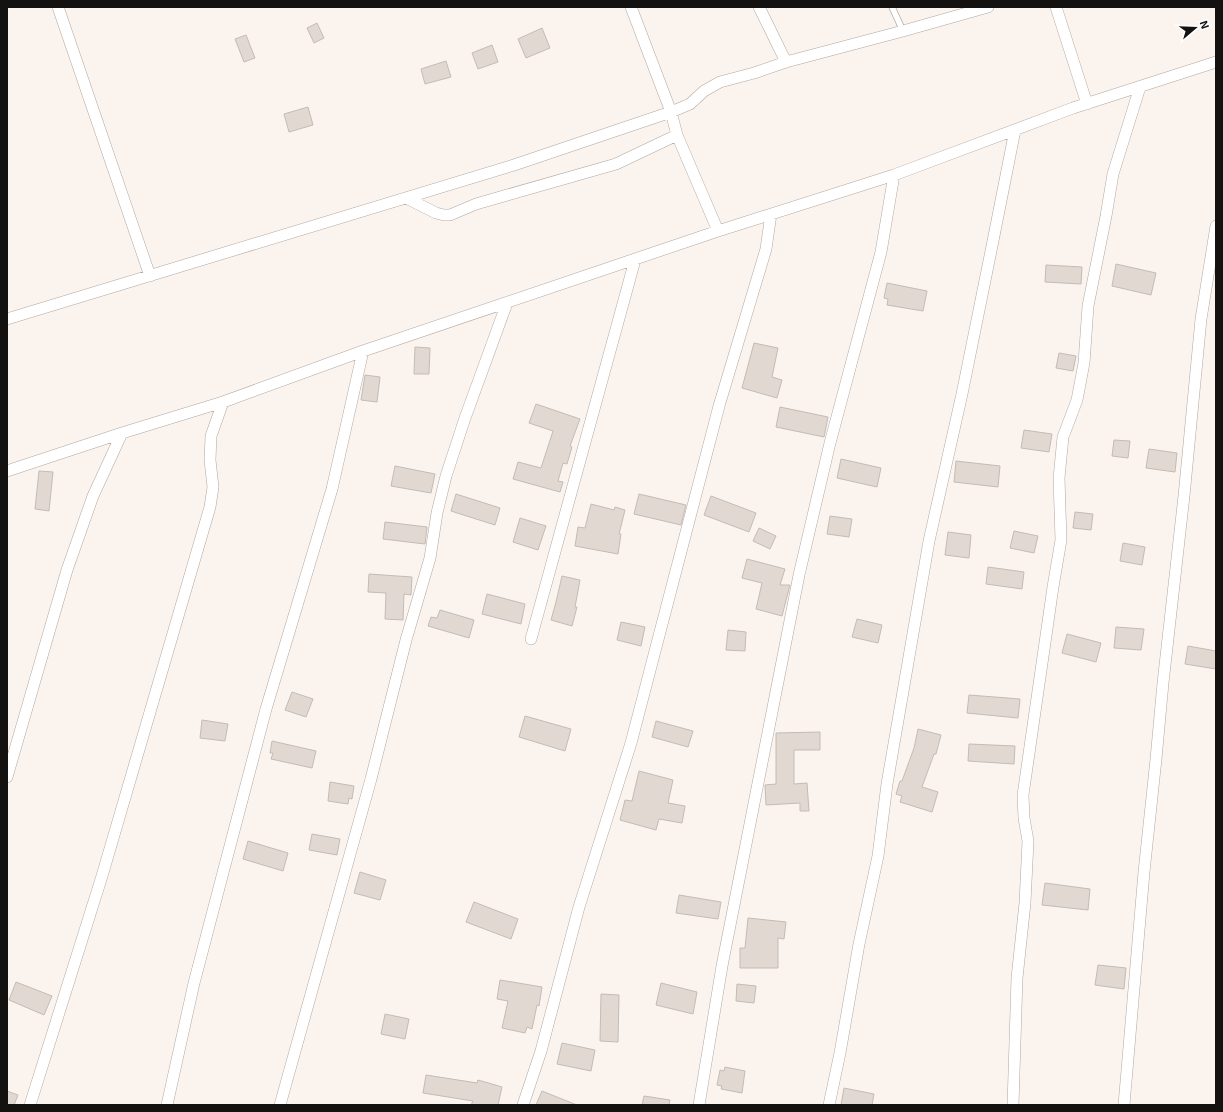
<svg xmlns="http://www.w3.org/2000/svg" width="1223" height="1112" font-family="'Exo 2',sans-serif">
	<rect width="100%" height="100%" fill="#fbf3ed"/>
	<path fill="#e0d8d1" stroke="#c3bbb6" d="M317 23 324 38 314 43 307 28Z
		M542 28 550 48 526 58 518 39Z
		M246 35 255 58 244 62 235 39Z
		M492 45 498 62 478 69 472 53Z
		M446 61 451 77 425 84 421 69Z
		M308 107 313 125 289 132 284 114Z
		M1116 264 1156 273 1151 295 1112 286Z
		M1046 265 1082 267 1081 284 1045 282Z
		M887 283 927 291 923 311 887 305 888 299 884 298Z
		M754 343 778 348 772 377 782 380 777 398 742 388Z
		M415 347 430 348 429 374H414Z
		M1059 353 1076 356 1073 371 1056 368Z
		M365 375 380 377 377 402 361 400Z
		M536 404 580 419 570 446 572 447 567 464 563 463 558 481 563 482 560 492 513 479 518 462 541 468 553 431 529 423Z
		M780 407 828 417 824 437 776 427Z
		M1024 430 1052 434 1049 452 1021 448Z
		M1114 440 1130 441 1128 458 1112 456Z
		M1149 449 1177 453 1175 472 1146 468Z
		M841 459 881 468 877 487 837 478Z
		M956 461 1000 466 998 487 954 482Z
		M395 466 435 474 431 493 391 486Z
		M39 471 53 472 49 511 35 509Z
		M456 494 500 508 495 525 451 511Z
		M639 494 686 505 681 525 634 514Z
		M711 496 756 513 749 532 704 515Z
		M591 504 614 510 615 507 625 510 619 534H621L618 554 575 546 578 527 585 528Z
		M1075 512 1093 514 1091 530 1073 528Z
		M830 516 852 519 849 537 827 534Z
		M520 518 546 526 538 550 513 542Z
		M385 522 427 527 425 544 383 539Z
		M759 528 776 536 770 549 753 541Z
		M1014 531 1038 536 1034 553 1010 548Z
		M948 532 971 535 969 558 945 555Z
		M1123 543 1145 547 1142 565 1120 561Z
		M747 559 785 569 780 585H790L782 616 756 609 762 583 742 578Z
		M988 567 1024 572 1022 589 986 584Z
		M369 574 412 577 411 595 404 594 403 620 385 619 386 593 368 592Z
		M562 576 580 580 575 607H577L572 626 551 620 556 602Z
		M487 594 525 604 521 624 482 614Z
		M440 610 474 620 469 638 428 626 431 617 437 618Z
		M857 619 882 625 878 643 852 637Z
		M621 622 645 627 641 646 617 640Z
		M1116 627 1144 629 1141 650 1114 648Z
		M728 630 746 632 745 651 726 650Z
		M1067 634 1101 643 1096 662 1062 653Z
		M1188 646 1216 651V669L1185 664Z
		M292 692 313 699 306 717 285 710Z
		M969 695 1020 699 1018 718 967 713Z
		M525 716 571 729 565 751 519 737Z
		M202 720 228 724 225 741 200 738Z
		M656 721 693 731 688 747 652 737Z
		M918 729 941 735 936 754H934L922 787 938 792 932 812 900 802 902 796 896 794 900 781H902L914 748Z
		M820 732V750H794V784L807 783 809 811H800V803L766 805 765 785 776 784V733Z
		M272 741 316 751 312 768 271 759 273 753H270Z
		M969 744 1015 746 1014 764 968 761Z
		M639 771 673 780 668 803 685 806 682 823 659 819 656 830 620 820 625 800 632 801Z
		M330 782 354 786 352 799 349 798 348 804 328 801Z
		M312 834 340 839 337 855 309 850Z
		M248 841 288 853 283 871 243 859Z
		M360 872 386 880 380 900 354 893Z
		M1045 883 1090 889 1088 910 1042 905Z
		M679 895 721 902 718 919 676 913Z
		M474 902 518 919 511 939 466 922Z
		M748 918 786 922 784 939 778 938V968H740V948H745Z
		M1098 965 1126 968 1124 989 1095 985Z
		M500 980 542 987 539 1006 537 1005 532 1029 527 1027 525 1033 502 1028 508 1001 497 999Z
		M16 982 52 996 44 1015 9 1000Z
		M661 983 697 992 693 1014 656 1005Z
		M737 984 756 986 754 1003 736 1001Z
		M601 994 619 995 618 1042 600 1041Z
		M385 1014 409 1019 405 1039 381 1034Z
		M562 1043 595 1050 591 1071 557 1064Z
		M725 1067 745 1071 742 1093 721 1089 722 1086 717 1085 720 1070 724 1071Z
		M426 1075 477 1083 478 1080 502 1087 498 1105H471L473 1101 423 1093Z
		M844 1088 874 1094 872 1105H841Z
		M7 1091 18 1095 14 1105H7Z
		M542 1091 577 1105H536Z
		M644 1096 670 1100 669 1105H642Z"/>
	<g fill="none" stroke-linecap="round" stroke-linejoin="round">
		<defs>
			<path id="lane" d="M892 7 903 31"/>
			<path id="street" d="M58 7 150 276
				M631 7 671 112 677 135 718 231 894 175 1073 108 1216 62
				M759 7 786 62
				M1056 7 1087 104
				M406 198 436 213 444 215H450L476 204 616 164 677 135
				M7 319 514 165 671 112 690 104 704 91 720 82 754 73 786 62 903 31 988 7
				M7 471 122 433 223 402 363 351 718 231
				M531 639 635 260
				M7 777 67 570 93 496 122 433
				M30 1105 102 876 210 507 213 487 210 460 211 436 223 402
				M167 1105 194 983 266 709 332 489 363 351
				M280 1105 371 779 406 640 430 558 437 513 446 476 465 418 507 303
				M523 1105 541 1051 579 907 631 743 719 406 766 249 771 214
				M699 1105 722 966 799 575 830 443 881 252 894 175
				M829 1105 840 1053 859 944 878 856 887 784 929 541 962 394 992 246 1015 130
				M1013 1105 1017 978 1025 903 1028 841 1024 818 1023 795 1053 587 1061 540 1059 478 1063 437 1077 400 1084 363 1088 306 1106 216 1113 174 1140 87
				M1124 1105 1144 872 1156 759 1163 683 1184 496 1201 319 1216 226"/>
		</defs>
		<use href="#lane" stroke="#b0a8a2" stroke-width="7"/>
		<use href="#street" stroke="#b0a8a2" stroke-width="12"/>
		<use href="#lane" stroke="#fff" stroke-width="5.5"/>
		<use href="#street" stroke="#fff" stroke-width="11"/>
	</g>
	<rect width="1223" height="1112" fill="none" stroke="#141210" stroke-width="16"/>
	<g transform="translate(1195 28) rotate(71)" stroke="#ffffff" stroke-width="3" paint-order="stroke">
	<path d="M0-3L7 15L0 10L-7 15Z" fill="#141210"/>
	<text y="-6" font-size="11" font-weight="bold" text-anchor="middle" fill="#141210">N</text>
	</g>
</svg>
